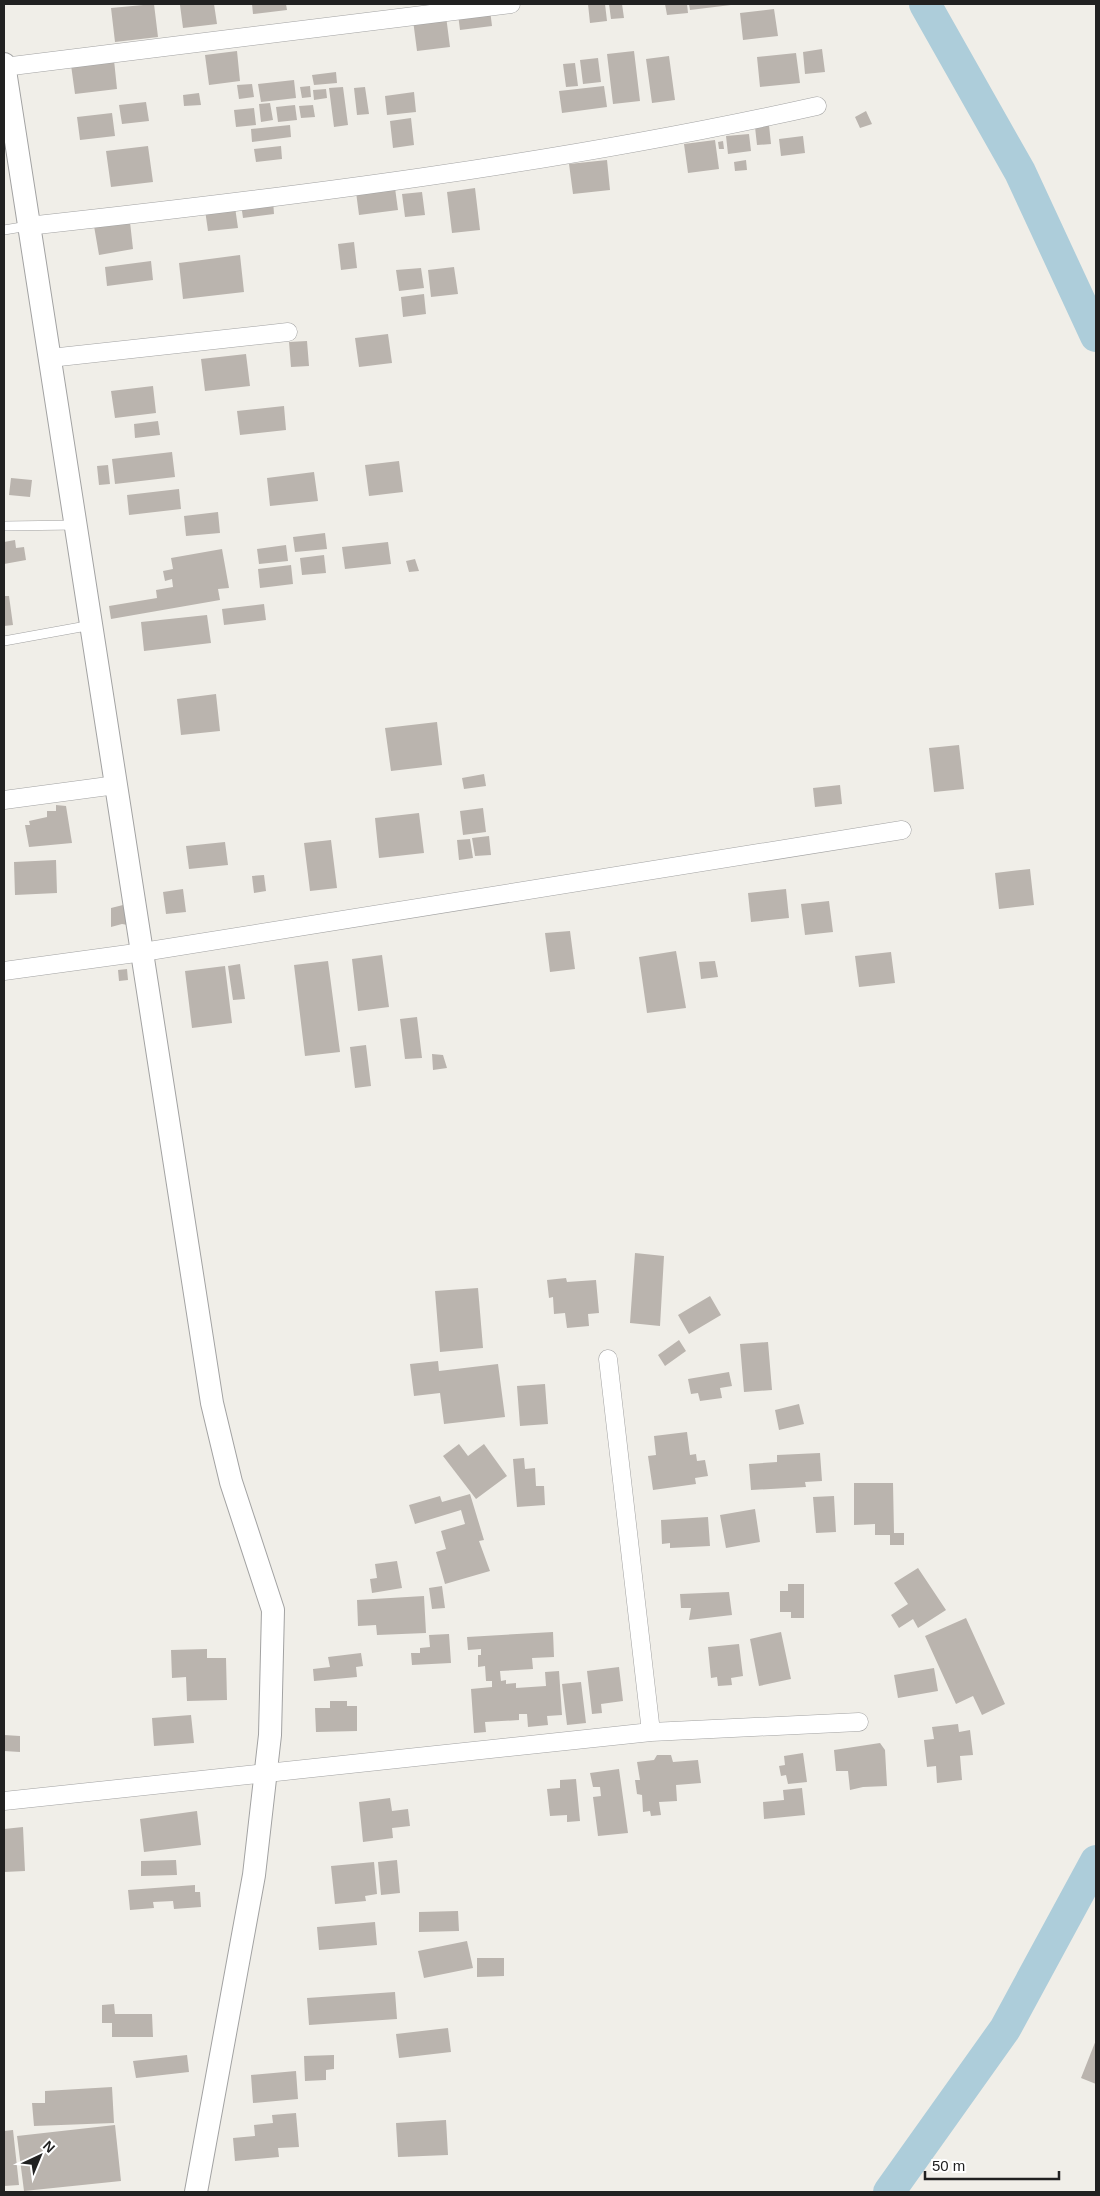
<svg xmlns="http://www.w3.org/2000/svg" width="1100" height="2196" font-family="Arial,sans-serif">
	<rect width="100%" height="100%" fill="#f0eee8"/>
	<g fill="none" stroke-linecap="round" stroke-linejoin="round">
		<path stroke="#adcdda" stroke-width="32" d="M925 4 1020 172 1096 336
			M889 2192 1005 2029 1096 1861"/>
	</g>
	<path fill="#bab4ae" d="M154 4 158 37 115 42 111 8Z
		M192 4H214L217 24 183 28 180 5Z
		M252 4H286L287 10 253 14Z
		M588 4H605L607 21 590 23Z
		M609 4H622L624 18 611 19Z
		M665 4H687L688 13 667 15Z
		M689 4H731V5L690 10Z
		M774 9 778 36 743 40 740 13Z
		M490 10 492 26 460 30 458 14Z
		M446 16 450 47 417 51 413 20Z
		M822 49 825 72 805 74 803 52Z
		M237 51 240 81 209 85 205 55Z
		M634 51 640 101 613 104 607 54Z
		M796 53 800 83 760 87 757 57Z
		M669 56 675 100 652 103 646 59Z
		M598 58 601 82 583 84 580 60Z
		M114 60 117 89 75 94 71 65Z
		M575 63 578 86 566 87 563 64Z
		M336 72 337 83 314 85 312 75Z
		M294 80 296 98 261 102 258 84Z
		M252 84 254 97 239 99 237 85Z
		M310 86 311 97 302 98 300 87Z
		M604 86 607 107 562 113 559 91Z
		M343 87 348 125 334 127 329 88Z
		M365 87 369 114 357 115 354 88Z
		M326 89 327 98 314 100 313 90Z
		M414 92 416 112 387 115 385 96Z
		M199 93 201 105 184 106 183 95Z
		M146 102 149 121 122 124 119 105Z
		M270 103 273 120 261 122 259 104Z
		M295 105 297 120 278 122 276 107Z
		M313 105 315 117 301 118 299 106Z
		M254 108 256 125 236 127 234 110Z
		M866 111 872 124 860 128 855 117Z
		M112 113 115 136 80 140 77 117Z
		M411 118 414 145 393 148 390 121Z
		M290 125 291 137 252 142 251 129Z
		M769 125 771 144 757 145 755 127Z
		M749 134 751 151 728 154 726 136Z
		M803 136 805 153 781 156 779 139Z
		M715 140 719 169 688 173 684 144Z
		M723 141 724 149H719L718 142Z
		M148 146 153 182 111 187 106 151Z
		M281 146 282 159 256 162 254 149Z
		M607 160 610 190 573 194 569 164Z
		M746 160 747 170 735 171 734 162Z
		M395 188 398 210 359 215 356 192Z
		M475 188 480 230 452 233 447 192Z
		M422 192 425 215 405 217 402 194Z
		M273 200 274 214 243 218 241 204Z
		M235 207 238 228 208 231 205 210Z
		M130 222 133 249 99 255 94 226Z
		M354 242 357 268 341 270 338 244Z
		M240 255 244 292 183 299 179 263Z
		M151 261 153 280 107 286 105 267Z
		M454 267 458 294 431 297 428 270Z
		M421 268 424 288 399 291 396 270Z
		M424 294 426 314 403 317 401 297Z
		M388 334 392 363 359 367 355 338Z
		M307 341 309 366 291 367 289 342Z
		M246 354 250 386 205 391 201 359Z
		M153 386 156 413 115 418 111 391Z
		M284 406 286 430 240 435 237 411Z
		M158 421 160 435 135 438 134 424Z
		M172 452 175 477 115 484 112 459Z
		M399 461 403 492 369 496 365 465Z
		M108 465 110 484 99 485 97 466Z
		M314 472 318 501 270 506 267 478Z
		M11 478 32 480 30 497 9 495Z
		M179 489 181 509 129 515 127 495Z
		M218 512 220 533 186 536 184 516Z
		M325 533 327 549 295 552 293 537Z
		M15 540 16 548 24 547 26 560 4 564V542Z
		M388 542 391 564 345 569 342 547Z
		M286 545 288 561 259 564 257 549Z
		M222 549 229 588 218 589 220 600 111 619 109 606 157 598 156 590 173 587 172 579 165 581 163 571 173 569 171 558Z
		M324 555 326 573 302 575 300 558Z
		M415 559 419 571 409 572 406 561Z
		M291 565 293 584 260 588 258 569Z
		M4 596H9L13 625 4 626Z
		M264 604 266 620 224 625 222 609Z
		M207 615 211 643 144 651 141 622Z
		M216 694 220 731 181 735 177 699Z
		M437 722 442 765 391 771 385 728Z
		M959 745 964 789 934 792 929 748Z
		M484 774 486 786 464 789 462 778Z
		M840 785 842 804 815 807 813 788Z
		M56 805 66 806 72 843 29 847 25 825H30L29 821 47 817V811H56Z
		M483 808 486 832 463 835 460 811Z
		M419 813 424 853 379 858 375 818Z
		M489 836 491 855 475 856 472 838Z
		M470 839 473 858 459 860 457 840Z
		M331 840 337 888 310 891 304 843Z
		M225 842 228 865 189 869 186 846Z
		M56 860 57 893 15 895 14 862Z
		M1030 869 1034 905 999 909 995 873Z
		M264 875 266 891 254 893 252 876Z
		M183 889 186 912 166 914 163 892Z
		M786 889 789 918 751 922 748 893Z
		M829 901 833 932 805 935 801 904Z
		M123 905 128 925 122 924 111 927V908Z
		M570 931 575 969 550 972 545 933Z
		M676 951 686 1008 647 1013 639 957Z
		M891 952 895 983 859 987 855 956Z
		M382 955 389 1007 358 1011 352 959Z
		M328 961 340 1052 305 1056 294 965Z
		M715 961 718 977 701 979 699 962Z
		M240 964 245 999 233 1000 228 966Z
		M225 966 232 1023 192 1028 185 971Z
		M127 969 128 980 119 981 118 970Z
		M417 1017 422 1058 405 1059 400 1019Z
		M366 1045 371 1086 355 1088 350 1047Z
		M432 1054 443 1055 447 1068 433 1070Z
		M635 1253 664 1256 660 1326 630 1323Z
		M566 1278 567 1282 596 1280 599 1313 588 1314 589 1326 567 1328 565 1313 554 1314 553 1297 549 1298 547 1280Z
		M478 1288 483 1348 440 1352 435 1291Z
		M710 1296 721 1315 689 1334 678 1315Z
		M679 1340 686 1351 665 1366 658 1355Z
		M768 1342 772 1390 744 1392 740 1344Z
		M438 1361 439 1371 498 1364 505 1417 444 1424 440 1393 414 1396 410 1364Z
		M729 1372 732 1386 720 1388 722 1398 700 1401 698 1393 691 1394 688 1379Z
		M545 1384 548 1424 520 1426 517 1386Z
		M799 1404 804 1424 779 1430 775 1410Z
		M687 1432 690 1455 696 1454 697 1461 705 1460 708 1476 695 1478 696 1484 653 1490 648 1456 656 1455 654 1436Z
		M459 1444 468 1456 484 1444 507 1476 476 1499 443 1456Z
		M820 1453 822 1481 805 1482 806 1487 751 1490 749 1464 777 1462V1455Z
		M524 1458 525 1469 535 1468 536 1486H544L545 1505 517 1507 513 1459Z
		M854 1483H893L894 1533H904V1545H890V1535H875V1524L854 1525Z
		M470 1494 484 1540 479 1541 490 1571 445 1584 436 1552 446 1549 441 1531 465 1524 461 1510 415 1524 409 1505 440 1496 442 1502Z
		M834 1496 836 1532 816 1533 813 1497Z
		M755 1509 760 1542 726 1548 720 1515Z
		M708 1517 710 1546 670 1548V1543L662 1544 661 1520Z
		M397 1561 402 1588 372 1593 370 1579 377 1578 375 1564Z
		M918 1568 946 1610 918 1628 913 1619 899 1628 891 1615 908 1604 894 1583Z
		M788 1584H804V1618H791V1612H780V1591H788Z
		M442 1586 445 1608 432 1609 429 1588Z
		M729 1592 732 1615 689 1620 691 1608H681L680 1594Z
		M424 1596 426 1633 377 1635 376 1625 358 1626 357 1600Z
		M966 1618 1005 1704 982 1715 973 1696 956 1704 925 1636Z
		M553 1632 554 1657 532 1658 533 1669 500 1671 501 1681 506 1680V1684L516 1683V1688L546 1686 545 1672 559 1671 562 1715 547 1716 548 1725 528 1727 527 1714H519V1720L485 1722 486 1732 474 1733 471 1689 492 1687V1681H486L485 1666 478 1667V1655H481V1649L468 1650 467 1637Z
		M781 1632 791 1679 759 1686 750 1639Z
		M449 1634 451 1663 412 1665 411 1653H420V1648L430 1647 429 1635Z
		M739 1644 743 1676 731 1678 732 1685 718 1686 717 1677 711 1678 708 1647Z
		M207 1649V1658H226L227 1700 187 1701 186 1677 172 1678 171 1650Z
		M361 1653 363 1666 356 1667 357 1677 314 1681 313 1669 330 1667 328 1657Z
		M619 1667 623 1701 601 1704 602 1713 592 1714 587 1671Z
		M934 1668 938 1691 898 1698 894 1675Z
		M581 1682 586 1723 567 1725 562 1684Z
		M330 1701H347V1706H357V1731L316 1732 315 1708H330Z
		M191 1715 194 1743 154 1746 152 1718Z
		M958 1724 959 1732 970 1730 973 1755 960 1756 962 1780 937 1783 936 1766 927 1767 924 1740 934 1739 932 1727Z
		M4 1735 20 1736V1752L4 1751Z
		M880 1743 885 1750 887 1786 863 1787 850 1790 848 1771H836L834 1750Z
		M803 1753 807 1782 788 1784 786 1775 781 1776 779 1766 785 1765 784 1756Z
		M657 1755H671L673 1762 698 1760 701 1783 676 1785 677 1801 659 1802 661 1815 651 1816 650 1811 643 1812 642 1795 637 1794 635 1780H640L637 1762 654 1760Z
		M619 1769 628 1833 598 1836 593 1797 601 1796 600 1787H593L590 1773Z
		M576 1779 580 1821 567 1822V1815L550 1816 547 1789 560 1788V1780Z
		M802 1788 805 1815 764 1819 763 1802 784 1800 783 1790Z
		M390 1798 392 1811 408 1809 410 1826 392 1828 393 1838 363 1842 359 1802Z
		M197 1811 201 1845 144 1852 140 1819Z
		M23 1827 25 1871 4 1872V1829Z
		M176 1860 177 1875 141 1876V1861Z
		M397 1860 400 1893 381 1895 378 1862Z
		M374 1862 377 1894 365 1896 366 1901 335 1904 331 1866Z
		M195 1885V1892H200L201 1907 174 1909 173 1901 153 1902 154 1908 130 1910 128 1890Z
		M458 1911 459 1931 419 1932V1912Z
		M375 1922 377 1945 319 1950 317 1927Z
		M467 1941 473 1968 424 1978 418 1951Z
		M477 1958H504V1976L477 1977Z
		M395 1992 397 2019 309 2025 307 1998Z
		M114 2004 115 2014H152L153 2037H112V2023H102V2005Z
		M448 2028 451 2052 399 2058 396 2034Z
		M1096 2040V2084L1081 2078Z
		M187 2055 189 2072 136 2078 133 2061Z
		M334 2055V2069L326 2070V2080L305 2081 304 2056Z
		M296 2071 298 2099 253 2103 251 2075Z
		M112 2087 114 2123 34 2126 32 2103H45V2091Z
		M296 2113 299 2147 278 2148 279 2157 235 2161 233 2138 255 2136 254 2125 273 2123 272 2115Z
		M446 2120 448 2155 398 2157 396 2123Z
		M115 2125 121 2181 24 2191 17 2136Z
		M13 2130 19 2185 4 2186V2131Z"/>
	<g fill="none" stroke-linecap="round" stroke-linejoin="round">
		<defs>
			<path id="service" d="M4 230 28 226
				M4 526 76 525
				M4 641 92 625"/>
			<path id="minor" d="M4 67 511 4
				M28 226C292 197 557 164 817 106
				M50 358 288 332
				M4 800 116 785
				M4 971 143 952 902 830
				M608 1359 651 1732
				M4 1801 651 1732 859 1722"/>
			<path id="tertiary" d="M4 64 212 1403 231 1482 273 1610 270 1735 254 1875 196 2192"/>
		</defs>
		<use href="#service" stroke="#a2a2a2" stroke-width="10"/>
		<use href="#minor" stroke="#a2a2a2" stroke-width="19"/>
		<use href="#tertiary" stroke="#a2a2a2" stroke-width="24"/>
		<use href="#service" stroke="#fff" stroke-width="9"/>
		<use href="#minor" stroke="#fff" stroke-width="18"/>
		<use href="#tertiary" stroke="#fff" stroke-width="22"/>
	</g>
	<rect width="1100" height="2196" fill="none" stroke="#212121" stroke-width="10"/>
	<g transform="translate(40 2156) rotate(44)" stroke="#ffffff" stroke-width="4" paint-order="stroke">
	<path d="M0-4L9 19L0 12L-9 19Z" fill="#212121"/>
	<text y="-8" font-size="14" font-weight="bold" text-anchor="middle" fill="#212121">N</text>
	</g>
	<path d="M925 2171v8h134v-8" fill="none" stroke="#212121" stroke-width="2.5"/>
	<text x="932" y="2171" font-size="15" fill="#212121" stroke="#ffffff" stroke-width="4" paint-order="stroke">50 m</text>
</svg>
